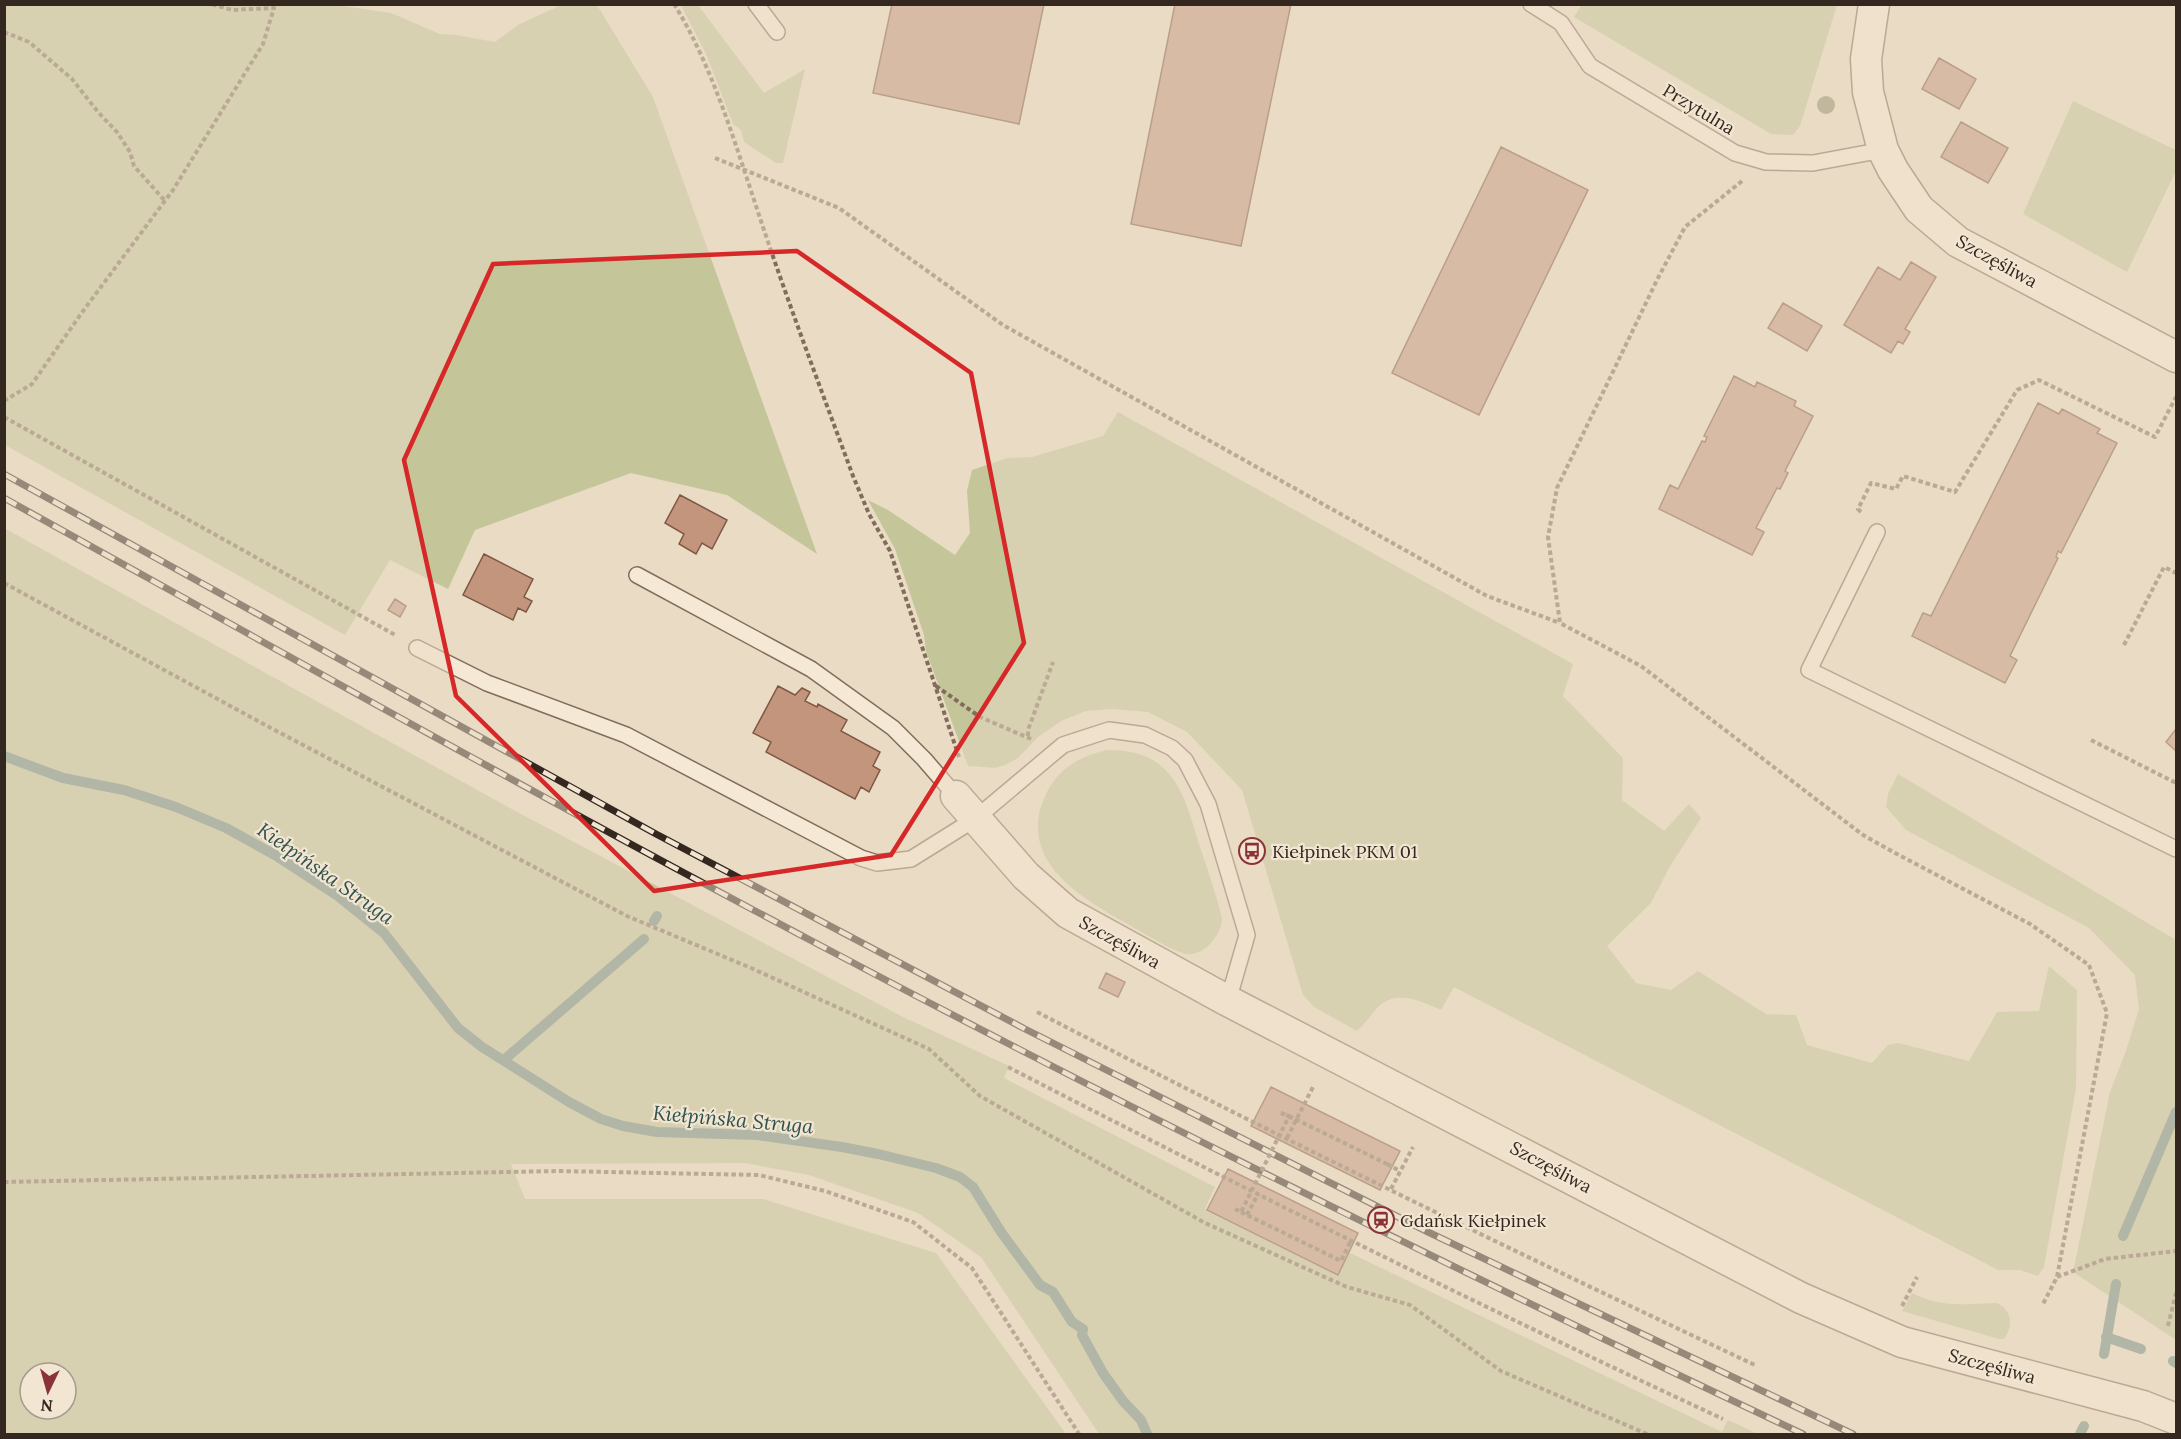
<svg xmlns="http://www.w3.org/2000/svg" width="2181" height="1439" font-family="Lora,serif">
	<rect width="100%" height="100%" fill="#e9dbc4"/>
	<path fill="#c4c699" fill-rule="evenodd" d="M1582 4H1837V5L1800 126 1793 135 1771 134 1574 17Z
		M4 5H336L391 13 440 34 456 35 495 42 518 25 561 5H597L653 97 817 554 727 495 631 473 475 530 448 589 390 560 345 635 5 445Z
		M681 5H698L764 93 805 69 783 163H776L744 142 741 130 733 124 707 56Z
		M2073 101 2176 150V171L2127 272 2023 214Z
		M1118 412 1573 664 1563 696 1623 758 1622 800 1664 831 1689 804 1701 818 1669 868 1651 903 1607 946 1636 983 1671 990 1698 971 1766 1014 1796 1015 1807 1045 1872 1063 1888 1045 1898 1043 1969 1061 1997 1012 2039 1011 2049 966 2077 990 2076 1088 2044 1267 2038 1276 2020 1270H1998L1454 987 1441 1010C1423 1002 1397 989 1379 1006 1371 1014 1366 1023 1357 1031L1314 1007 1303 995 1242 790 1187 732 1148 712 1112 709 1086 711 1061 721 1051 728 1038 737 1018 758 1005 765 995 768 968 766 926 651 924 635 895 549 868 500 888 510 955 555 970 533 967 491 972 470 1007 458 1032 457 1103 436Z
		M4 528 508 807 903 1017 1009 1066 1004 1078 1215 1187 1205 1209 1335 1273 1346 1251 1722 1432 1728 1420 1758 1434H1099L981 1257 918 1213 809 1175 745 1163 511 1164 525 1199H763L936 1253 1066 1434H5ZM30 1373H66V1409H30Z
		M1107 750C1174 749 1184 794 1200 847 1208 870 1216 894 1222 918 1222 934 1205 956 1187 954 1174 952 1145 934 1133 927 1084 900 1014 862 1046 794 1058 769 1080 756 1107 750Z
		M1898 774 2176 940V1340L2073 1272 2110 1092 2126 1051 2139 1009 2135 975 2089 928 1906 830 1886 807 1888 794Z
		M1912 1293C1939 1308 1967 1304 1996 1303 2012 1309 2014 1326 2004 1339H1999L1902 1311Z"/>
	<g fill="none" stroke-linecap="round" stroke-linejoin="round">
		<path stroke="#6d8a81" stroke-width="10" d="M4 756 63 778 124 790 176 807 226 828 275 855 338 896 384 933 458 1028 482 1047 569 1102 601 1119 623 1126 657 1132 757 1135 842 1147 878 1154 936 1168 960 1177 973 1187 1001 1232 1040 1285 1053 1292 1072 1322 1083 1329 1082 1335 1103 1373 1123 1401 1141 1420 1147 1434
			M654 921 657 916
			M505 1059 644 939
			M2123 1236 2176 1112
			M2106 1337 2141 1349
			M2104 1354 2116 1284
			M2173 1361 2176 1363
			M2080 1434 2084 1426"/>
	</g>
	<path fill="#c4957d" stroke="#7f5744" stroke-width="1.5" d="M892 4H1044L1019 124 873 93Z
		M1175 4H1291L1241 246 1131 224Z
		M1939 58 1976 79 1959 109 1922 89Z
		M1961 122 2008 148 1988 183 1941 157Z
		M1501 147 1588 190 1479 415 1392 373Z
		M1911 262 1936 277 1905 329 1910 332 1903 344 1898 341 1891 353 1844 325 1878 267 1900 280Z
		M1783 303 1822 326 1807 351 1768 328Z
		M1734 376 1755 387 1757 382 1796 401 1794 406 1813 416 1785 471 1788 473 1780 489 1777 488 1756 528 1764 532 1752 555 1659 509 1670 485 1678 489 1702 441 1705 442 1707 437 1704 436Z
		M2038 403 2059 414 2062 409 2100 429 2097 433 2117 443 2061 553 2058 551 2056 557 2058 558 2010 656 2017 660 2005 683 1912 636 1923 613 1931 616Z
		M680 495 727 520 712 549 702 543 696 554 679 544 684 534 665 523Z
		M484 554 533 579 524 597 532 601 526 612 518 608 513 620 463 595Z
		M395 599 406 606 400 617 388 610Z
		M778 686 795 695 802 688 810 692 805 701 817 707 818 704 847 720 841 731 880 752 873 766 880 770 869 792 861 787 855 799 766 752 771 742 753 733Z
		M2176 729V751L2166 742Z
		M1106 973 1125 982 1118 997 1099 988Z
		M1271 1087 1400 1151 1380 1190 1251 1126Z
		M1228 1169 1358 1233 1338 1275 1207 1210Z"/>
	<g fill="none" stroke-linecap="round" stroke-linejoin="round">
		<defs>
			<path id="service" d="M756 4 777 32
				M1531 4 1561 23 1590 66 1735 153 1766 162 1813 163 1883 150
				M1877 532 1809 670 2176 849
				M637 575 811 669 893 728 924 759 956 796
				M417 648 487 683 626 735 861 858 877 863 911 859 975 819 1063 745 1109 730 1145 735 1172 748 1185 760 1208 804 1247 935 1228 1001"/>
			<path id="minor" d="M1874 4 1866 59 1868 92 1883 150 1893 170 1919 209 1958 242 2176 357
				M956 796 1026 876 1068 913 1228 1001 1801 1298 1902 1342 2143 1406 2176 1419"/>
		</defs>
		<use href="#service" stroke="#826d5c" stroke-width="18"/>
		<use href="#minor" stroke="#826d5c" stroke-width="33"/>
		<path stroke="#826d5c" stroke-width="4" stroke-dasharray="4.5 3" stroke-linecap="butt" d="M674 4C714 68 738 153 762 224 790 308 822 392 853 476L869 514 890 551 959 757
			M4 32 29 42 72 79 98 112 117 132 130 152 134 166 165 201
			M715 158 839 208 1003 325 1487 596 1560 623
			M1742 181 1685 227 1658 278 1557 488 1548 537 1560 623 1641 666 1863 835 1895 853 2030 924 2089 965 2107 1013 2057 1277 2043 1304
			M4 401 32 384 83 311 173 190 263 44 274 8 232 10 211 4
			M4 417 397 636
			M1861 512 1858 509 1871 483 1896 489 1903 476 1955 492 2017 390 2039 380 2155 437 2176 397
			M4 583 269 727 627 916 751 968 929 1049 980 1096 1205 1223 1347 1287 1410 1305 1501 1371 1647 1434
			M2124 645 2164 567 2176 573
			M936 686 980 717 1031 739
			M1028 736V730L1053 662
			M2091 740 2176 783
			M1037 1012C1274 1135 1515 1252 1757 1366
			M1008 1067C1244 1189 1482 1307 1723 1419
			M1281 1113 1296 1120
			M1287 1138 1314 1085
			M1387 1164 1400 1171
			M4 1182 558 1171 759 1175 825 1191 913 1222 972 1268 1079 1434
			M1391 1189 1413 1147
			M1241 1212 1341 1261 1351 1240
			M1247 1215 1258 1194
			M2057 1277 2105 1259 2176 1251
			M1902 1306 1917 1277
			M2168 1326 2176 1293"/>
		<use href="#service" stroke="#f5e9d6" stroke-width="15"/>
		<use href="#minor" stroke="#f5e9d6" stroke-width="30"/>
		<defs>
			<path id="rail" d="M4 474 656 834 1027 1030 1430 1233 1853 1434
				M4 498C278 650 550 803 827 949 1148 1119 1475 1279 1803 1434"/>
		</defs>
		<use href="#rail" stroke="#33271f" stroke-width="7"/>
		<use href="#rail" stroke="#f2e6d2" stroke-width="4.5" stroke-dasharray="14" stroke-linecap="butt"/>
		<path stroke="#826d5c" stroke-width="4" stroke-dasharray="4.5 3" stroke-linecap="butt" d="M1289 1116 1387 1164
			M1235 1209 1241 1212 1289 1116 1281 1113"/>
	</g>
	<circle fill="#908d6e" cx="1826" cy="105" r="9"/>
	<path d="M0 0H2181V1439H0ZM797 251 971 373 1024 643 891 855 654 891 456 696 404 460 493 264Z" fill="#e9dbc4" fill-opacity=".55" fill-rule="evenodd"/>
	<path fill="none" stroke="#d62828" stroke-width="4.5" stroke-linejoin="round" d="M797 251 971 373 1024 643 891 855 654 891 456 696 404 460 493 264Z"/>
	<defs>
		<symbol id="bus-ring" viewBox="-11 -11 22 22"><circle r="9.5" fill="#f2e6d2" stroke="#8b3239" stroke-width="1.5"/><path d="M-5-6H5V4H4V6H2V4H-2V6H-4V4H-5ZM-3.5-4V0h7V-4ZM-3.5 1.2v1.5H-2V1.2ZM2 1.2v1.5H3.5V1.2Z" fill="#8b3239"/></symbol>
		<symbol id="station-ring" viewBox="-11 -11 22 22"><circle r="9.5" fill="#f2e6d2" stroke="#8b3239" stroke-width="1.5"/><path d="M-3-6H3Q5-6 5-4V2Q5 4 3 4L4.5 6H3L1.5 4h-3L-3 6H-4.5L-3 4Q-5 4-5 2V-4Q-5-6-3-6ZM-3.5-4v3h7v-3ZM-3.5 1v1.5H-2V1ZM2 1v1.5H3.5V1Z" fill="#8b3239"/></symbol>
	</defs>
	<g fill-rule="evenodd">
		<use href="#bus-ring" x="1237" y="836" width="30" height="30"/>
		<use href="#station-ring" x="1366" y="1205" width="30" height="30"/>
	</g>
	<g text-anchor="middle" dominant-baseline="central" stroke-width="4.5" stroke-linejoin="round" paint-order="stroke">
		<g font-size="18" fill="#33271f" stroke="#f2e6d2">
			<text transform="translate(1699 109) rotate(31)">Przytulna</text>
			<text transform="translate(1997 261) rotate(29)">Szczęśliwa</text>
			<text transform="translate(1120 942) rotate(29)">Szczęśliwa</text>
			<text transform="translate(1551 1167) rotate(28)">Szczęśliwa</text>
			<text transform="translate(1992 1366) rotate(15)">Szczęśliwa</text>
		</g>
		<g font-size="18" fill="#33271f" stroke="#f2e6d2" text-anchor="start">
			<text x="1272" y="851">Kiełpinek PKM 01</text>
			<text x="1400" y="1220">Gdańsk Kiełpinek</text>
		</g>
		<g font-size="20" font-style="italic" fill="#2f524d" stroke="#f2e6d2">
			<text transform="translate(326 873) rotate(35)">Kiełpińska Struga</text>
			<text transform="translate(733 1119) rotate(5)">Kiełpińska Struga</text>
		</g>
	</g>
	<rect width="2181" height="1439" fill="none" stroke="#33271f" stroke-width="12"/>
	<g transform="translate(48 1391) rotate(185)"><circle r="28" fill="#f2e6d2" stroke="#a69a8a" stroke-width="1.5"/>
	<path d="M0-4.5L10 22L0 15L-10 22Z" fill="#8b3239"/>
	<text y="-9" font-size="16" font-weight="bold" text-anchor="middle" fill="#33271f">N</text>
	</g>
</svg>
